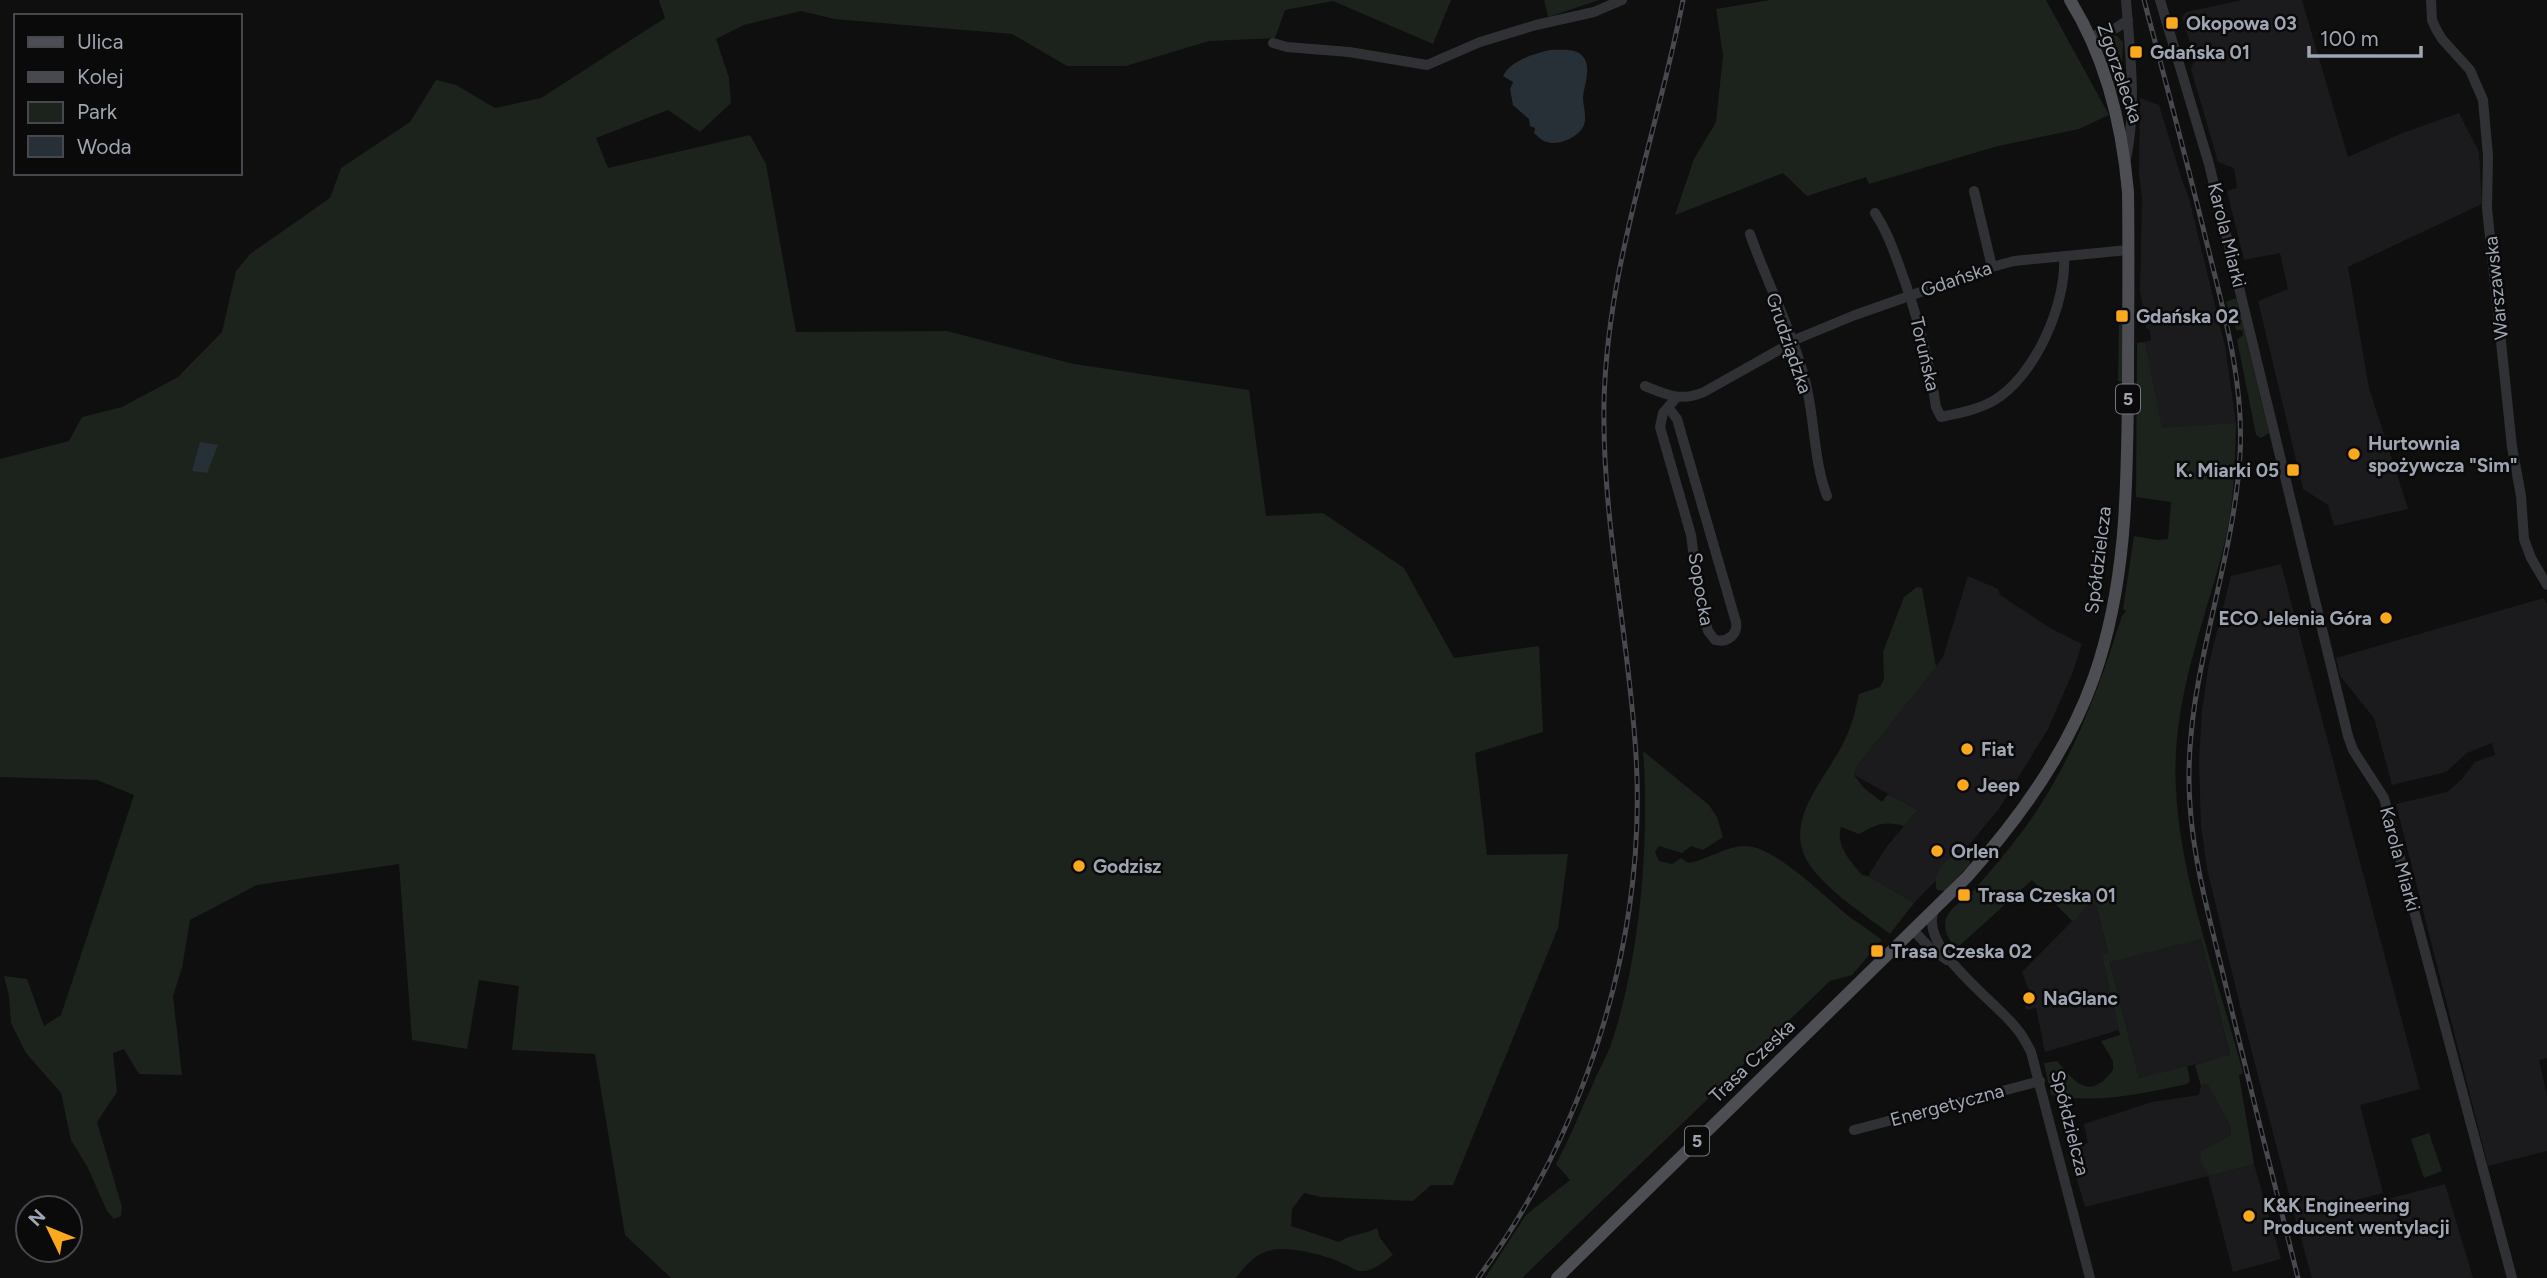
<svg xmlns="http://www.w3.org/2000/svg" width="2547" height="1278" font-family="Figtree,sans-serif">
	<rect width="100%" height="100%" fill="#0f0f10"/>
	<path fill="#1b1b1d" d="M2242 0H2302L2348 157 2400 134 2459 113 2479 152 2482 204 2348 267 2369 388 2408 509 2334 526 2328 505 2303 489 2258 301 2288 289 2280 253 2244 260 2227 191 2237 188 2234 168 2218 162 2191 69 2195 59 2182 17 2186 12Z
		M2140 98 2159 105 2182 180 2189 198 2225 346 2236 423 2162 429 2160 426 2145 342 2151 340 2150 331 2146 328 2140 290 2142 199 2139 174Z
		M2281 564 2420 1089 2360 1105 2383 1193 2352 1201 2341 1199 2346 1210 2445 1184 2473 1278H2312L2293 1210 2243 1018 2207 869 2201 826 2199 761 2202 710 2209 663 2231 576Z
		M1968 576 1998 589 2000 595 2050 628 2082 644 2072 674 2048 729 1999 809 1959 857 1914 903 1868 876 1887 846 1918 810 1854 775 1857 766 1943 657Z
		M2544 598 2547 604V1058L2539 1060 2547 1096V1151L2488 1166 2396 804 2447 792 2461 780 2475 762 2495 755 2492 743 2467 753 2446 772 2392 785 2374 718 2340 676 2336 658Z
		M2091 902 2096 904 2108 953 2102 956 2119 1030 2045 1052 2036 1008 2026 1010 2021 993 2029 991 2022 972Z
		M2201 939 2230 1056 2139 1078 2110 961Z
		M2207 1084 2230 1125 2231 1134 2221 1141 2201 1150 2209 1176 2254 1164 2281 1259 2233 1272 2208 1176 2085 1207 2068 1149 2088 1143 2084 1124 2152 1102 2199 1095 2201 1086Z"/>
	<path fill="#1b231c" d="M659 0H1451L1433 44 1333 1 1285 10 1275 38 1209 41 1126 66H1067L1012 34 834 19 801 11 744 25 716 39 729 78 731 103 700 132 668 110 596 138 608 168 750 135 766 164 796 332 947 331 1074 364 1249 390 1266 516 1323 513 1404 568 1454 658 1539 646 1543 732 1475 753 1487 855 1568 854 1558 928 1453 1185H1431L1413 1201 1321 1197 1304 1193 1292 1209 1291 1226 1339 1242C1354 1233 1362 1235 1377 1228L1380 1238 1393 1255C1385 1261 1375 1270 1364 1271 1356 1272 1352 1267 1344 1264 1333 1258 1320 1255 1307 1252 1273 1245 1257 1249 1236 1278H671L625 1235 595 1054 512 1050 519 986 479 980 467 1049 412 1040 399 864 257 885 190 920 182 968 173 996 182 1075 139 1074 124 1049 113 1053 117 1092 97 1122 122 1207 121 1216 114 1219 107 1211 88 1168 71 1140 61 1093 26 1053 11 1023 9 996 4 976 27 979 44 1026 61 1015 134 795 97 780 0 777V459L69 441 82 417 122 407 178 377 222 332 236 271 250 254 330 198 341 168 410 122 436 80 456 85 495 108 541 98 665 18Z
		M1544 0H1599L1548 17Z
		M1770 0H2046L2109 115 2079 129 1998 146 1869 184 1866 177 1807 196 1783 173 1675 215 1694 159 1716 122 1723 55 1716 9Z
		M2110 35 2117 36 2123 42 2121 96 2117 92 2101 45 2104 38Z
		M2236 298 2269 433 2261 438 2256 435 2237 340 2243 335 2242 330H2236L2226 302Z
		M2122 320V382L2118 381 2119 321Z
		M2145 342 2162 428 2236 423C2235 463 2234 506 2224 545 2207 614 2180 680 2176 752 2170 857 2217 972 2243 1073L2239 1075 2254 1164 2209 1176 2200 1160 2201 1150 2221 1141 2231 1134 2230 1125 2207 1084 2201 1086 2195 1065 2230 1055 2201 939 2110 962 2139 1078 2187 1066 2190 1081 2187 1084C2141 1094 2097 1104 2051 1095L2044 1063 2057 1061C2077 1085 2090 1100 2113 1070V1061L2101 1041 2120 1035 2102 956 2108 953 2096 904 2091 902 2073 922 2032 880 1957 948C1948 942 1942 927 1947 916 1952 906 1966 898 1974 890 1989 873 2004 855 2018 837 2069 771 2097 694 2122 616L2126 611 2123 609 2134 536 2157 540 2168 539 2171 502 2136 497 2137 343Z
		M1917 587 1922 588 1936 667 1857 766 1854 775 1864 788 1882 802 1888 794 1918 810 1904 826C1883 821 1878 824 1859 834L1841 827C1835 845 1851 862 1862 875L1868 876 1914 903 1890 934C1865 915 1835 896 1815 872 1774 823 1829 779 1847 735 1853 722 1856 707 1859 694L1880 687 1884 679 1883 652 1904 597Z
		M1643 751 1709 805 1717 817 1723 837 1703 850 1691 846 1682 853 1659 846 1655 852 1659 861 1672 864 1681 858 1688 863C1707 860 1726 846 1745 846 1774 845 1828 900 1851 918 1861 925 1872 932 1882 940L1852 975 1830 981 1522 1278H1485L1526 1215 1570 1180 1556 1164C1570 1138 1580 1112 1592 1086 1597 1073 1605 1060 1610 1047 1640 961 1650 841 1643 751Z
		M1964 853 1969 856 1970 864 1945 891 1937 890C1931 874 1947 855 1964 853Z
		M2429 1133 2442 1171 2424 1178 2411 1139Z"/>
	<path fill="#273036" d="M1550 50C1558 50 1570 49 1577 52 1595 61 1584 84 1583 98 1583 106 1587 116 1584 125 1579 137 1559 146 1547 142 1541 141 1538 136 1534 133L1535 128 1530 126 1529 119 1513 105 1510 89 1513 82 1503 76C1511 60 1534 54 1550 50Z
		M200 442 218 445 207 473 192 471Z"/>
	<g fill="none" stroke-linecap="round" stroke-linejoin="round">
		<path stroke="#303135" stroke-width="10" d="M2126 0C2130 52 2137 107 2126 159
			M2160 0 2209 164 2348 736 2353 750 2384 798 2512 1278
			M2431 0 2432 20 2436 29 2442 39 2470 70 2483 100 2488 156 2487 208 2512 447 2521 496 2524 539 2531 558 2547 585
			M2090 37 2116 28 2128 20
			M1273 43 1287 47 1349 52 1427 65 1480 42 1536 25 1594 12 1622 0
			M1974 191 1992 267
			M1875 213C1887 231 1893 249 1900 268 1917 314 1929 359 1936 407L1941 417C1959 413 1977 410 1993 401 2035 377 2067 303 2064 256
			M1750 234C1767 283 1792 330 1805 380 1815 418 1813 459 1827 496
			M1792 341 1855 315 1992 267 2014 261 2128 250
			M1645 386C1667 395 1681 402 1704 392L1793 342
			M1668 407 1677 419 1736 622C1738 634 1728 643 1715 640L1708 631 1700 602 1691 535 1660 427 1663 413 1676 398
			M1934 910C1918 948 1996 1001 2017 1029 2023 1036 2027 1044 2031 1052L2090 1278
			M1913 930 1930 948 1947 960
			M1854 1130 2040 1081"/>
		<path stroke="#4c4e54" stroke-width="12" d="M1557 1278 1967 877C2019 819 2068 751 2094 677 2127 583 2127 486 2128 389 2128 323 2129 258 2128 192 2122 124 2106 58 2070 0"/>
		<defs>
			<path id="rail" d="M2144 0C2166 83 2188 165 2208 248 2225 316 2244 384 2240 455 2233 573 2181 685 2190 805 2194 868 2213 930 2227 991 2250 1087 2274 1182 2298 1278
				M1478 1278C1589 1127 1650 929 1635 741 1627 628 1602 517 1604 403 1607 264 1657 135 1683 0"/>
		</defs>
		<use href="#rail" stroke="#47494e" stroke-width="5"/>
		<use href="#rail" stroke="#0a0a0b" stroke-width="2.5" stroke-dasharray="8" stroke-linecap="butt"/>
	</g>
	<g fill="#faa81d" stroke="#0a0a0b" stroke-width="2.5">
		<rect x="2165" y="16" width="14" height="14" rx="3.5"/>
		<rect x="2129" y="45" width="14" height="14" rx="3.5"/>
		<rect x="2115" y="309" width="14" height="14" rx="3.5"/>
		<circle cx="2354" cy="454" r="7"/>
		<rect x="2286" y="463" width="14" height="14" rx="3.5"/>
		<circle cx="2386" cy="618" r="7"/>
		<circle cx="1967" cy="749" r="7"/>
		<circle cx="1963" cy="785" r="7"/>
		<circle cx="1937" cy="851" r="7"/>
		<circle cx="1079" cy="866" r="7"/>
		<rect x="1957" y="888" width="14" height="14" rx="3.5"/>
		<rect x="1870" y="944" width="14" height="14" rx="3.5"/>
		<circle cx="2029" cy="998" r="7"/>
		<circle cx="2249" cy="1216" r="7"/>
	</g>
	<g text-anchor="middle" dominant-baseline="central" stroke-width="5" stroke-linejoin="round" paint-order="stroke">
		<g fill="#0a0a0b" stroke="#727680" stroke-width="2">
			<rect x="2116" y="384.5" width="24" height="29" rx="5"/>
			<rect x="1685" y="1126.5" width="24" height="29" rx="5"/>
		</g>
		<g font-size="18" font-weight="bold" fill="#9fa5b2">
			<text x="2128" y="399">5</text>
			<text x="1697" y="1141">5</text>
		</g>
		<g font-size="19" font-weight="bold" fill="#9fa5b2" stroke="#0a0a0b" text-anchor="start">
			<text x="2186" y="23">Okopowa 03</text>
			<text x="2150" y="52">Gdańska 01</text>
			<text x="2136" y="316">Gdańska 02</text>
			<text x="2368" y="443">Hurtownia<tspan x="2368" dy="22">spożywcza "Sim"</tspan></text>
			<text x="2279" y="470" text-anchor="end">K. Miarki 05</text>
			<text x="2372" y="618" text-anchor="end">ECO Jelenia Góra</text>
			<text x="1981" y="749">Fiat</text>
			<text x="1977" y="785">Jeep</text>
			<text x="1951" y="851">Orlen</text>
			<text x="1093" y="866">Godzisz</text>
			<text x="1978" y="895">Trasa Czeska 01</text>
			<text x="1891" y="951">Trasa Czeska 02</text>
			<text x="2043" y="998">NaGlanc</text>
			<text x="2263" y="1205">K&amp;K Engineering<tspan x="2263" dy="22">Producent wentylacji</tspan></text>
		</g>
		<g font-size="19" fill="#9fa5b2" stroke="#0a0a0b">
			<text transform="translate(2120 73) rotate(71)">Zgorzelecka</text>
			<text transform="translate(2227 235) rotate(76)">Karola Miarki</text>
			<text transform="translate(1956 279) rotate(-19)">Gdańska</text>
			<text transform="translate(2496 288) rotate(-96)">Warszawska</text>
			<text transform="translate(1789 343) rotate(71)">Grudziądzka</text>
			<text transform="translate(1925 354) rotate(77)">Toruńska</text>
			<text transform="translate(2098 560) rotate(-83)">Spółdzielcza</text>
			<text transform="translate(1701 589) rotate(80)">Sopocka</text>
			<text transform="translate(2400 859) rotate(75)">Karola Miarki</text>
			<text transform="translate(1752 1061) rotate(-44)">Trasa Czeska</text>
			<text transform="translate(1947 1105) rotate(-15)">Energetyczna</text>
			<text transform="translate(2070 1123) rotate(76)">Spółdzielcza</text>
		</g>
	</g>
	<rect x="14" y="14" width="228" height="161" fill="#0a0a0b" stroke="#46484e" stroke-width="2"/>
	<rect x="28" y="37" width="35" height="10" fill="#4c4e54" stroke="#46484e" stroke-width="2"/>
	<text x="77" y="49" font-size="21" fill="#9fa5b2">Ulica</text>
	<rect x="28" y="72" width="35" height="10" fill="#47494e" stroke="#46484e" stroke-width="2"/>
	<text x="77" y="84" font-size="21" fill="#9fa5b2">Kolej</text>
	<rect x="28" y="102" width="35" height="21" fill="#1b231c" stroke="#46484e" stroke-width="2"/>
	<text x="77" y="119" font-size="21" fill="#9fa5b2">Park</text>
	<rect x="28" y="136" width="35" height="21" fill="#273036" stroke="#46484e" stroke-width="2"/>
	<text x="77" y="154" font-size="21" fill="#9fa5b2">Woda</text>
	<g transform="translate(49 1229) rotate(313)"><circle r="33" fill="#0a0a0b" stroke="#46484e" stroke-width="2"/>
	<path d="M0-5L12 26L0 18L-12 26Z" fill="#faa81d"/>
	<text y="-10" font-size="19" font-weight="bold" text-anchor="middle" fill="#9fa5b2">N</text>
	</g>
	<path d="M2309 46v10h112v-10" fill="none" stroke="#9fa5b2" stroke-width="3.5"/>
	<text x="2320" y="46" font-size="21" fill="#9fa5b2" stroke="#0a0a0b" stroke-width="5" paint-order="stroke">100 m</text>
</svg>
